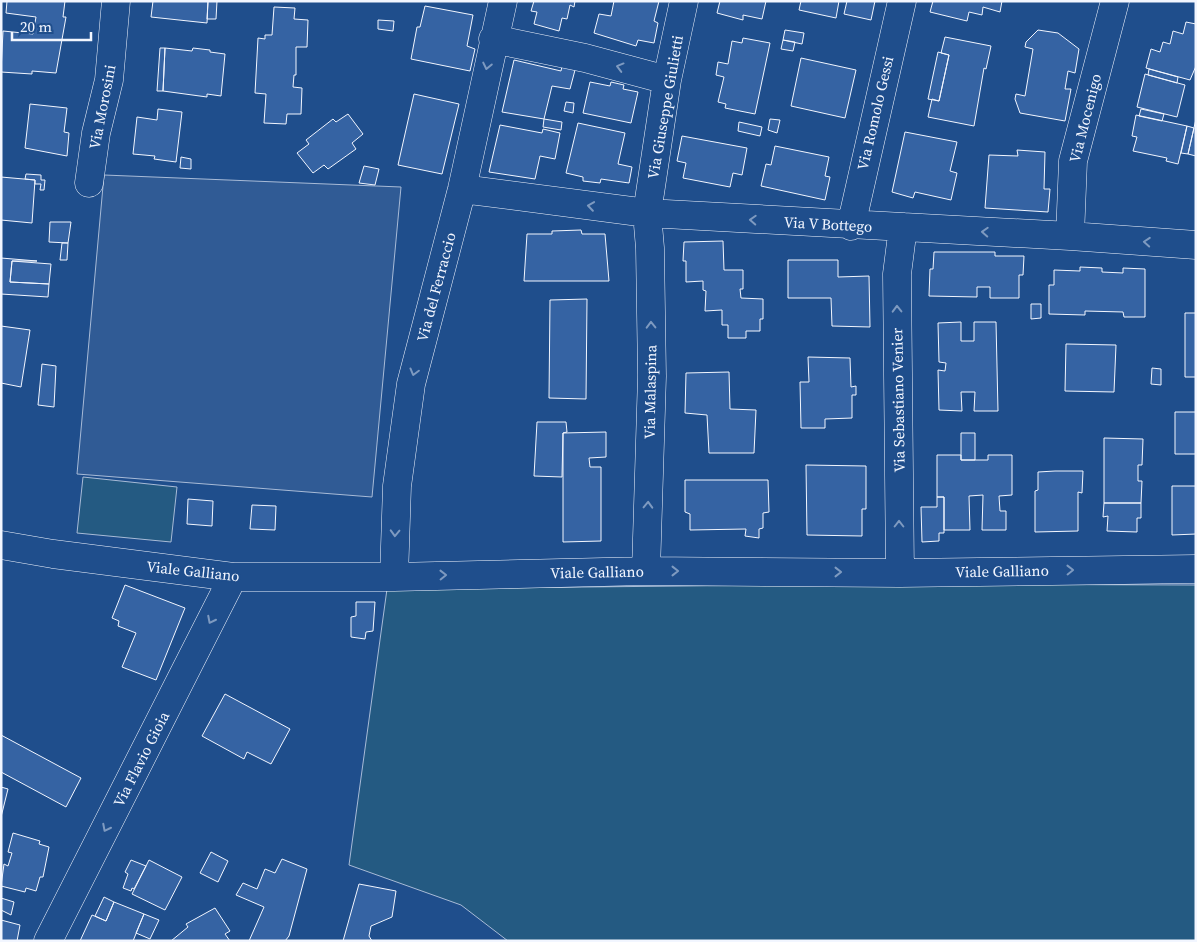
<svg xmlns="http://www.w3.org/2000/svg" width="1197" height="942" font-family="'Source Serif 4',serif">
	<rect width="100%" height="100%" fill="#1f4e8c"/>
	<path fill="#245a82" stroke="#a8bbd7" d="M83 477 177 487 171 542 77 533Z
		M881 584 1196 585V941H508L461 905 349 865 387 589Z"/>
	<path fill="#305b95" stroke="#a8bbd7" d="M104 175 401 187 372 497 77 474Z"/>
	<path fill="#3563a3" stroke="#f2f6ff" d="M7 1H65L63 17H66L56 73 32 71V74L1 72 3 31 33 34 36 17 6 13Z
		M153 1H208L207 23 151 17Z
		M208 1H217L216 19H207Z
		M534 1H575L574 7 570 5 567 19 562 18 559 31 534 24 537 12 531 11Z
		M614 1H659L654 21 658 23 654 43 638 40 636 46 594 33 599 14 611 16Z
		M720 1H766L762 19 743 15V20L717 13Z
		M801 1H839L836 18 799 10Z
		M847 1H875L871 20 844 14Z
		M933 1H1002L1000 12 983 7 982 15 969 12 967 21 930 12Z
		M425 6 473 15 467 46 475 49 470 71 411 59 417 27H420Z
		M274 7 295 8 294 19 308 20 307 47H296V75H294L293 87 302 88 301 114H287L286 124 264 123 266 94 255 93 258 38 265 39V35H272Z
		M378 20 394 21 393 31 378 29Z
		M1186 22 1196 24V66L1190 80 1146 68 1151 49 1160 52 1163 42 1170 44 1173 31 1183 34Z
		M785 30 804 33 802 44 783 40Z
		M1038 30 1058 33 1079 49 1075 73 1068 71 1065 89H1071L1065 121 1020 113 1015 99 1016 94 1025 96 1033 49 1025 47 1026 42Z
		M945 37 991 46 986 69 984 68 974 126 928 117 932 99 939 101 949 55 941 53Z
		M743 38 770 43 755 114 725 108 726 104 718 102 724 77 716 75 718 62 728 64 732 41 742 43Z
		M783 40 795 42 793 51 781 49Z
		M160 48H165L163 91H157Z
		M165 48 192 51 193 48 210 50V52L225 54 221 96 207 94V97L163 91Z
		M938 52 949 55 939 101 928 99Z
		M801 58 856 70 845 118 791 106Z
		M514 60 561 71 562 66 575 70 570 89 552 86 544 119 502 112Z
		M1149 69 1178 77 1177 83 1148 75Z
		M1145 74 1185 85 1177 117 1137 107Z
		M590 82 610 86 611 82 624 85 623 89 638 92 631 123 583 113Z
		M414 94 459 104 442 174 398 165Z
		M566 102 574 103 573 113 564 111Z
		M30 104 67 108 64 132 69 133 67 156 25 148Z
		M158 109 182 112 176 162 154 159 155 156 133 154 137 117 157 120Z
		M1141 109 1164 114 1162 121 1139 116Z
		M348 114 363 134 352 143 356 149 328 169 324 165 313 173 297 153 309 144 306 140 333 119 336 122Z
		M1136 115 1187 126 1178 164 1166 161 1167 158 1133 151 1137 137 1132 136Z
		M544 119 562 122 561 130 543 127Z
		M770 119 780 120 777 133 768 130Z
		M1196 119V156L1188 154Z
		M739 122 762 127 760 136 738 131Z
		M578 123 625 133 618 164 632 167 629 183 601 179 600 183 583 181V177L566 173Z
		M500 125 542 133 543 129 560 133 555 159 540 156 535 179 489 172Z
		M1187 126 1194 128 1188 154 1181 153Z
		M905 132 957 142 950 171 957 173 951 200 915 192 913 198 892 192Z
		M682 136 747 148 742 175 733 173 730 187 683 178 686 163 677 161Z
		M775 146 829 157 825 176 830 177 825 200 761 186 766 164 771 165Z
		M1017 150 1045 152 1044 189H1050L1048 212 985 208 989 155 1018 156Z
		M181 157 191 159V169L180 168Z
		M364 166 379 169 375 185 359 183Z
		M26 174 41 175V180H45L44 190H40L41 184H35V180L25 179Z
		M1 177 35 180 32 223 1 220Z
		M50 222H71L68 243 49 242Z
		M581 230 582 234H605L609 281H524L527 234H552V231Z
		M723 241 724 270H743V289H740L741 298 763 299V319H760V331H746V338H728V325H722V310L705 311 706 291 703 290V281L686 282V261H683L684 242Z
		M62 243H68L67 260H60Z
		M934 252H995V256H1024L1023 275H1019V298H990V287H977V297L929 296 930 269H933Z
		M1 258 37 261H12L10 282 49 284 48 297 1 294Z
		M788 260H838V277L869 276 870 327 832 326 831 298H788Z
		M12 261 51 264 49 284 10 282Z
		M1080 267 1102 268V272L1123 273V268L1145 269V317H1124L1123 312 1085 311V315L1049 314V285H1054V270L1080 271Z
		M587 299 586 399 549 398 550 300Z
		M1031 304H1041V318L1031 319Z
		M1185 313H1196V377H1185Z
		M961 322V341H974V322H996L998 411H974L975 392H961L962 411 939 410 938 370 945 371 946 363 939 362 938 323Z
		M1 326 30 330 21 387 1 383Z
		M1066 344 1116 345 1114 392 1065 391Z
		M808 357 850 358 851 387 856 386V395H852V418L825 419V428H801L800 382H809Z
		M42 364 56 366 54 407 38 405Z
		M1152 368 1161 369V385L1151 384Z
		M729 372 730 409 756 410 754 453H709L707 415 685 413 686 373Z
		M1175 412H1196V454H1175Z
		M537 422H566L567 432 563 433 562 477 534 476Z
		M606 432V457L589 458 590 467H601V541L563 542V433Z
		M961 433H975V460H961Z
		M1104 438 1143 439 1142 465H1138V481H1142L1141 503H1104Z
		M937 455H961V460H988V455H1012V495L999 496 1000 511H1006V530H982L983 495 969 496 970 530H944V497H937Z
		M806 465 866 466V509H862V536L807 535Z
		M1055 471H1083L1082 493 1078 492V531L1035 532V491L1038 490V472Z
		M685 480H768L769 512 763 513V528L759 529V538L745 536 746 529 690 530V514L685 512Z
		M1172 486H1196V534L1172 535Z
		M937 497H944V533H939V541L922 542 921 507H937Z
		M188 499 213 501 212 526 187 524Z
		M1104 503H1141V518H1137V532L1107 531 1108 516 1103 517Z
		M252 505 276 506 275 530 250 529Z
		M125 585 185 608 156 680 122 667 136 633 118 626 119 621 112 618Z
		M356 602H375L373 631 366 632 365 639 351 637V617L356 616Z
		M225 694 290 729 271 764 247 752 244 759 202 736Z
		M1 735 81 778 66 807 1 772Z
		M1 787 8 789 1 817Z
		M13 833 40 841 39 844 49 847 43 877H40L36 891 26 888 25 892 1 886 4 864 8 866 12 853 8 852Z
		M211 852 228 861 218 882 200 873Z
		M282 859 307 869 289 936 285 941H249L264 907 236 895 243 883 257 889 265 869 275 873Z
		M131 860 146 866 134 889 132 888 131 891 123 888 128 874 125 872Z
		M149 860 182 877 165 910 132 894Z
		M359 884 396 891 392 917 371 926 369 936 372 941H343Z
		M104 897 114 902 106 921 95 916Z
		M1 898 14 902 11 915 1 910Z
		M114 902 144 914 133 941H80L92 915 106 921Z
		M215 908 230 931 225 934 230 941H171L188 927 186 924Z
		M144 914 159 920 150 939 136 933Z
		M1 920 20 925 17 941H1Z"/>
	<g fill="none" stroke-linecap="round" stroke-linejoin="round">
		<defs>
			<path id="minor" d="M493 39 585 58 667 80
				M89 183 96 133 109 80 116 1
				M462 189 647 213 1070 236 1196 245
				M851 226 902 1
				M1070 236 1073 161 1115 1
				M1 545 53 554 233 577H394L646 571 900 573 1196 569
				M646 571 652 376 650 248 647 213 667 80 684 1
				M900 573 897 274 903 227
				M394 577 397 486 411 384 462 189 503 1
				M48 941 233 577"/>
		</defs>
		<use href="#minor" stroke="#f2f6ff" stroke-width="29"/>
		<use href="#minor" stroke="#1f4e8c" stroke-width="28"/>
	</g>
	<defs><path id="oneway-chevron" d="M-2-3.5L2.5 0L-2 3.5" fill="none" stroke-width="1.6" stroke-linecap="round" stroke-linejoin="round" transform="scale(1.25)"/></defs>
	<g stroke="#7e9ac0">
		<use href="#oneway-chevron" transform="translate(487 66) rotate(102)"/>
		<use href="#oneway-chevron" transform="translate(620 67) rotate(-165)"/>
		<use href="#oneway-chevron" transform="translate(591 206) rotate(-172)"/>
		<use href="#oneway-chevron" transform="translate(753 220) rotate(-177)"/>
		<use href="#oneway-chevron" transform="translate(985 232) rotate(-177)"/>
		<use href="#oneway-chevron" transform="translate(1147 242) rotate(-176)"/>
		<use href="#oneway-chevron" transform="translate(897 309) rotate(-91)"/>
		<use href="#oneway-chevron" transform="translate(651 325) rotate(-91)"/>
		<use href="#oneway-chevron" transform="translate(414 372) rotate(105)"/>
		<use href="#oneway-chevron" transform="translate(648 505) rotate(-88)"/>
		<use href="#oneway-chevron" transform="translate(899 524) rotate(-90)"/>
		<use href="#oneway-chevron" transform="translate(395 533) rotate(92)"/>
		<use href="#oneway-chevron" transform="translate(1070 570) rotate(-1)"/>
		<use href="#oneway-chevron" transform="translate(675 571)"/>
		<use href="#oneway-chevron" transform="translate(838 572)"/>
		<use href="#oneway-chevron" transform="translate(443 575) rotate(-1)"/>
		<use href="#oneway-chevron" transform="translate(211 620) rotate(117)"/>
		<use href="#oneway-chevron" transform="translate(106 828) rotate(117)"/>
	</g>
	<g text-anchor="middle" dominant-baseline="central" stroke-width="4" stroke-linejoin="round" paint-order="stroke">
		<g font-size="15" fill="#f2f6ff" stroke="#1f4e8c">
			<text transform="translate(102 107) rotate(-79)">Via Morosini</text>
			<text transform="translate(665 107) rotate(-80)">Via Giuseppe Giulietti</text>
			<text transform="translate(875 113) rotate(-77)">Via Romolo Gessi</text>
			<text transform="translate(1085 118) rotate(-76)">Via Mocenigo</text>
			<text transform="translate(828 224) rotate(3)">Via V Bottego</text>
			<text transform="translate(436 287) rotate(-75)">Via del Ferraccio</text>
			<text transform="translate(650 392) rotate(-89)">Via Malaspina</text>
			<text transform="translate(898 400) rotate(-91)">Via Sebastiano Venier</text>
			<text transform="translate(193 571) rotate(6)">Viale Galliano</text>
			<text transform="translate(1002 571) rotate(-1)">Viale Galliano</text>
			<text transform="translate(597 572) rotate(-1)">Viale Galliano</text>
			<text transform="translate(141 759) rotate(-63)">Via Flavio Gioia</text>
		</g>
	</g>
	<rect width="1197" height="942" fill="none" stroke="#f2f6ff" stroke-width="5"/>
	<path d="M12 32v8h79v-8" fill="none" stroke="#f2f6ff" stroke-width="2.5"/>
	<text x="20" y="32" font-size="15" fill="#f2f6ff" stroke="#1f4e8c" stroke-width="4" paint-order="stroke">20 m</text>
</svg>
